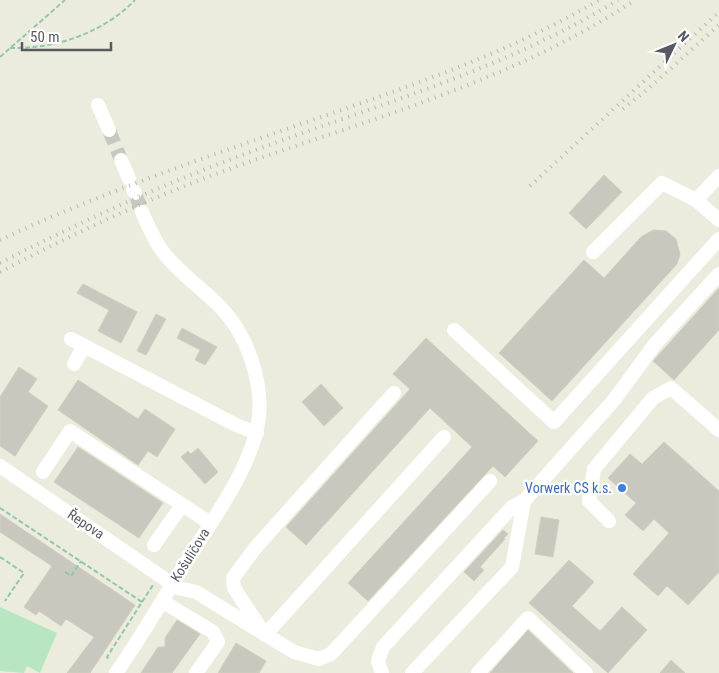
<svg xmlns="http://www.w3.org/2000/svg" width="719" height="673" font-family="'Roboto Condensed',sans-serif">
	<rect width="100%" height="100%" fill="#ececde"/>
	<path fill="#b8e6c2" d="M0 607 57 633 40 673 27 666 24 673 0 671Z"/>
	<path fill="#c9c8be" stroke="#d1cfbd" d="M604 175 622 192 586 229 569 213Z
		M653 230 666 231 676 239 680 254 677 264 552 401 499 353 584 260 604 278 641 237Z
		M83 284 137 312 121 343 98 331 109 310 77 293Z
		M719 288V330L674 380 653 361Z
		M156 314 166 319 146 355 137 351Z
		M182 328 217 347 205 365 195 360 200 350 177 338Z
		M426 338 538 441 505 477 493 466 368 601 348 583 472 447 430 408 306 545 286 527 410 389 393 374Z
		M19 367 37 379 28 392 48 406 15 456 0 446V397Z
		M78 380 138 419 145 409 175 429 157 457 148 451 138 465 58 410Z
		M321 384 343 408 324 426 302 402Z
		M664 442 719 491V572L688 605 667 586 658 596 633 574 669 533 654 519 643 531 625 515 636 503 608 478 630 454 642 464Z
		M78 447 163 503 139 538 54 482Z
		M198 448 218 472 205 484 181 457 188 451 191 454Z
		M0 514 135 605 90 673H67L94 637 66 619 61 626 39 611 36 615 24 607 52 566 0 532Z
		M541 517 559 520 553 557 535 554Z
		M503 530 508 534 504 538 505 539 480 567 484 570 474 581 464 572Z
		M569 560 594 582 572 606 600 631 622 607 647 630 608 673 529 603Z
		M177 620 200 634 172 673H141L158 647H165V638Z
		M528 630 573 673H490Z
		M236 643 266 661 259 673H218Z
		M671 660 685 673H660Z"/>
	<g fill="none" stroke-linecap="round" stroke-linejoin="round">
		<path stroke="#c7c8bf" stroke-width="14" stroke-dasharray="14 7" stroke-linecap="butt" d="M109 130 121 160
			M135 193 142 212"/>
		<path stroke="#92c7ac" stroke-width="2" stroke-dasharray="5 2.5" stroke-linecap="butt" d="M10 48C56 49 103 33 135 0
			M0 57 65 0
			M0 508 142 602 107 657 110 660
			M0 557 24 573 5 601
			M65 572 71 576 81 561
			M142 602 153 585"/>
		<path stroke="#fff" stroke-width="14" d="M98 105 109 130
			M121 160 129 179
			M133 190 135 193
			M696 200 719 176
			M593 252 662 183 696 200 719 220
			M454 330 554 422 719 239
			M71 339 236 425 257 433
			M74 364 84 346
			M394 393 256 547 233 578 234 588 265 635 444 437
			M0 466 178 588 196 592 294 652 319 659 331 654 490 481
			M43 472 70 431 210 523
			M609 521 589 501 594 469 653 398 671 388 719 430
			M154 545 182 505
			M162 601 213 632 218 642 196 673
			M116 673C141 638 162 600 185 564 211 521 254 466 259 416 262 389 252 354 239 332 221 299 185 281 163 252 154 240 148 226 142 212
			M382 673 378 661 383 647 512 507 524 501 614 400 655 344 719 274
			M412 673 512 567 524 501
			M478 673 528 618 586 673"/>
		<path stroke="#b5b6b6" stroke-width="4" stroke-dasharray="1 6" stroke-linecap="butt" d="M623 109 648 89 719 25
			M530 186 719 12
			M0 240C105 191 215 154 324 116 419 83 512 51 599 0
			M0 263C80 222 161 185 245 154 372 106 502 71 618 0
			M0 272C80 230 163 192 249 162 380 116 518 78 635 0"/>
	</g>
	<circle fill="#3f7fe0" stroke="#fff" stroke-width="2" cx="622" cy="488" r="5"/>
	<g text-anchor="middle" dominant-baseline="central" stroke-width="4.5" stroke-linejoin="round" paint-order="stroke">
		<g font-size="14" fill="#366cbe" stroke="#fff" text-anchor="end">
			<text x="612" y="488">Vorwerk CS k.s.</text>
		</g>
		<g font-size="14" fill="#585a61" stroke="#fff">
			<text transform="translate(86 524) rotate(34)">Řepova</text>
			<text transform="translate(190 555) rotate(-58)">Košuličova</text>
		</g>
	</g>
	<g transform="translate(674 45) rotate(47)" stroke="#ffffff" stroke-width="4" paint-order="stroke">
	<path d="M0-4L9 19L0 12L-9 19Z" fill="#585a61"/>
	<text y="-8" font-size="14" font-weight="bold" text-anchor="middle" fill="#585a61">N</text>
	</g>
	<path d="M22 42v8h89v-8" fill="none" stroke="#585a61" stroke-width="2.5"/>
	<text x="30" y="42" font-size="15" fill="#585a61" stroke="#ffffff" stroke-width="4" paint-order="stroke">50 m</text>
</svg>
